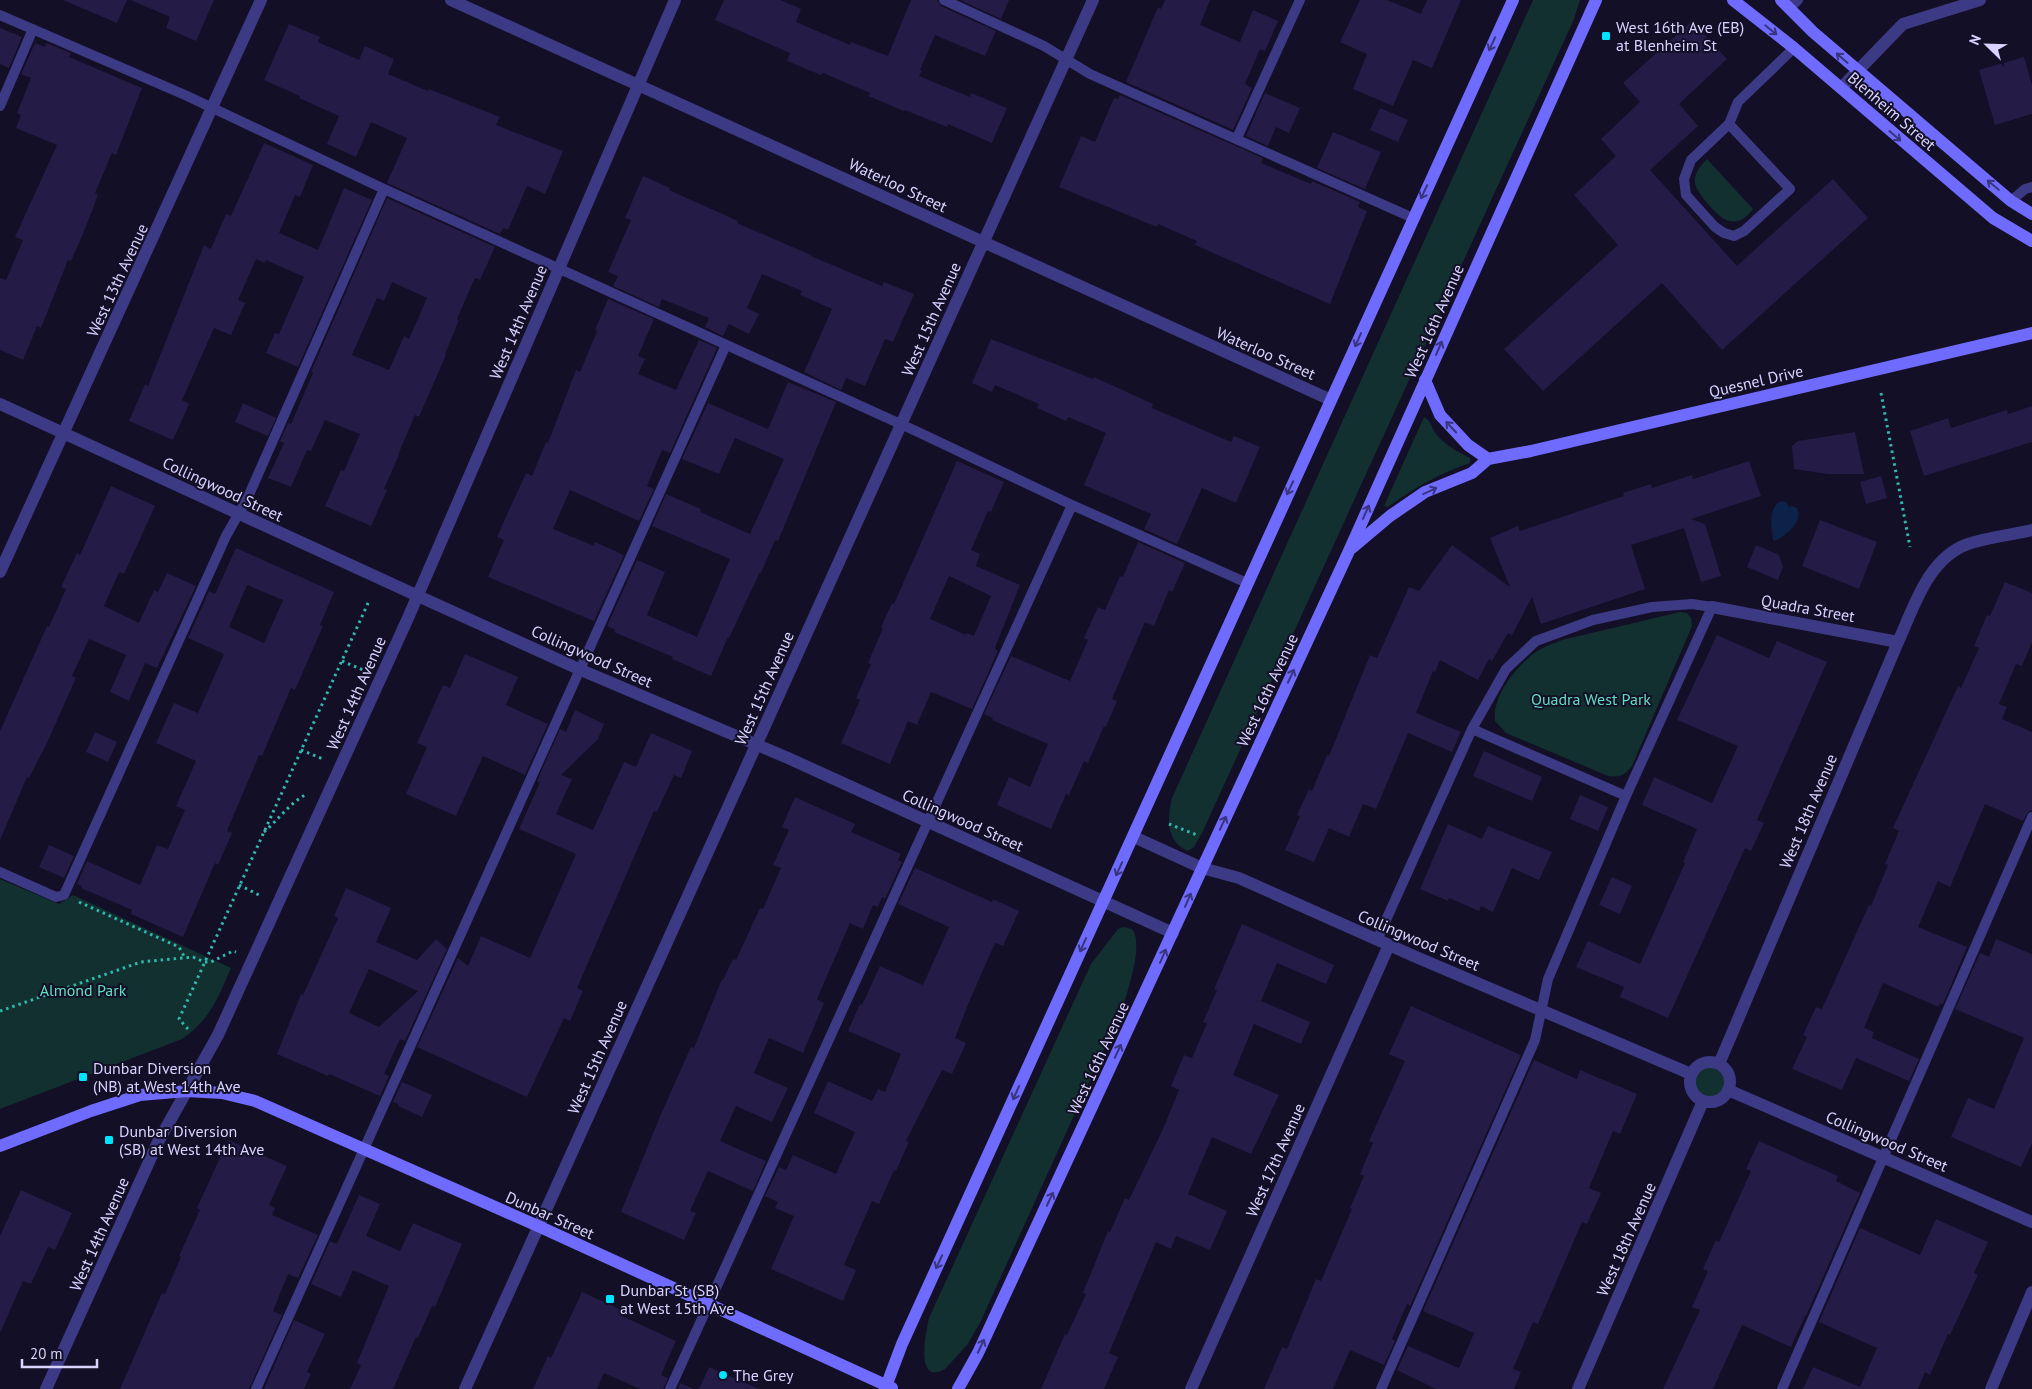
<svg xmlns="http://www.w3.org/2000/svg" width="2032" height="1389" font-family="'PT Sans',sans-serif">
	<rect width="100%" height="100%" fill="#130f26"/>
	<path fill="#12302f" d="M1533 0H1580L1574 19 1202 833 1194 847 1188 851C1166 842 1167 818 1172 798Z
		M1707 159 1753 209C1749 214 1744 220 1737 221 1733 222 1729 221 1726 220 1717 216 1696 192 1695 183 1694 173 1700 166 1707 159Z
		M1424 417C1431 421 1432 428 1436 434 1445 445 1458 452 1470 458V463C1440 473 1414 488 1388 507L1384 506Z
		M1680 612 1687 613 1691 618 1692 626 1632 766C1625 775 1619 778 1608 776L1506 733 1495 721C1492 697 1515 668 1533 654 1542 647 1552 644 1562 640Z
		M0 879 59 904 73 895 231 968C218 998 210 1020 182 1039L0 1109Z
		M1123 927 1132 929C1144 944 1128 989 1123 1007L980 1323 967 1345 945 1369C914 1387 926 1331 929 1318L1091 964 1118 929Z
		M1695 1082a15 15 0 1 1 30 0a15 15 0 1 1-30 0Z"/>
	<path fill="#0c2248" d="M1781 501 1786 502 1789 507 1792 506 1797 508C1804 522 1786 535 1775 541L1773 540C1771 528 1768 507 1781 501Z"/>
	<path fill="#241b47" fill-rule="evenodd" d="M63 0H127L117 23Z
		M131 0H214L196 41 166 28 170 17Z
		M724 0H780L801 9 796 22 850 45 851 42 888 56 911 0H937L941 6 996 31 985 56 935 35 920 70 922 71 919 76 970 97 971 93 1007 108 992 143 948 124 947 127 905 110 904 111 868 96 870 93 823 73 821 75 787 61 790 53 715 20Z
		M960 0H1009L1001 19Z
		M1165 0H1210L1200 25 1240 42 1253 10 1278 21 1265 51 1260 49 1245 84 1252 88 1233 130 1126 82 1158 7 1161 9Z
		M1360 0H1387L1421 14 1427 0H1461L1432 68 1413 60 1393 106 1353 89 1367 54 1340 42Z
		M1692 21 1727 59 1679 104 1698 126 1650 170 1737 266 1833 179 1868 218 1722 350 1662 283 1543 391 1504 349 1618 245 1574 195 1616 156 1601 139 1640 102 1623 83Z
		M289 24 320 37 318 42 359 60 365 46 394 59 388 74 428 91 429 89 500 117 496 125 563 151 545 194 527 186 508 230 503 228 500 234 387 183 407 138 371 122 356 157 327 144 339 116 299 98 300 96 264 80Z
		M0 28 22 37 9 68 0 64Z
		M35 43 45 47 46 43 71 53 69 57 142 88 116 155 112 153 95 193 98 195 83 234 71 261 68 260 41 328 37 326 23 360 0 350V278L6 280 23 240 15 237 57 145 16 128 21 115 17 113 31 78 21 74Z
		M2024 57 2032 85V114L1995 125 1979 70Z
		M1265 93 1300 108 1289 133 1276 127 1268 146 1246 136Z
		M1120 95 1263 158 1261 163 1311 184 1312 181 1360 202 1358 207 1367 211 1330 304 1195 245 1197 241 1158 224 1157 227 1059 187 1081 136 1095 142 1114 98 1118 99Z
		M1380 108 1408 120 1398 142 1370 130Z
		M1333 132 1381 152 1365 189 1317 168Z
		M264 143 313 165 300 197 295 195 279 233 318 250 344 188 372 200 298 367 266 353 275 333 279 334 304 277 266 260 265 263 256 259 238 300 245 303 231 335 214 328 182 400 189 404 173 440 129 421 145 384 148 386 204 245 211 249 226 214 231 216Z
		M643 176 670 188 669 190 738 221 737 223 811 255V256L882 286 884 282 914 294 893 342 885 339 865 386 846 378 841 390 804 372 832 309 800 295 802 291 762 274 747 308 759 314 749 334 729 324 723 336 705 327 709 318 662 299 659 307 613 286 618 276 608 272 631 220 625 218Z
		M387 198 495 247 480 280 475 278 457 319 459 320 445 354 446 355 419 417 415 415 398 455H399L384 489 387 490 371 526 325 506 341 470 344 471 360 434 325 420 311 451 307 450 291 487 268 478 284 443 280 441 288 423 291 424 313 373 311 372ZM392 282 427 298 409 339 404 336 389 370 352 355 377 298 384 301Z
		M608 299 654 319 638 356 645 359 638 374 676 390 699 340 717 348 670 453 662 450 647 486 654 489 639 521 570 490 553 529 594 546 595 542 624 555 594 621 488 577 504 540 497 537 509 510 526 473 532 476 546 442 548 443 576 370 580 372 597 331 595 330Z
		M991 339 1093 379 1094 377 1153 404 1152 408 1231 442 1234 436 1260 447 1236 503 1202 488 1177 544 1144 529 1151 514 1084 485 1106 433 1068 417 1066 421 1037 408 1039 404 995 385 992 392 972 383Z
		M788 382 836 402 778 541 775 540 761 573 760 572 729 638 728 637 711 676 672 659 673 657 614 632 615 630 607 626 637 560 665 572 647 615 697 637 730 559 652 526 666 494 701 509 700 512 750 534 784 459 735 438 719 474 682 459 708 403 768 429Z
		M243 403 276 418 268 436 235 422Z
		M2032 406V442L1924 476 1910 431 1948 418 1951 428 2007 410 2008 414Z
		M1855 432 1864 474H1828L1794 469 1792 446 1798 441Z
		M957 461 1004 482 991 512 988 511 971 550 980 554 976 566 1020 585 996 645 995 649 998 651 972 709 931 692 917 725 908 721 890 764 841 743 860 700 856 698 871 664 868 663 883 628 881 627 892 603 894 604ZM949 576 991 596 974 636 966 633V635L930 619Z
		M1749 461 1761 496 1691 519 1705 524 1721 576 1701 582 1684 528 1631 545 1645 589 1541 624 1532 597 1512 635 1508 633 1492 661 1489 659 1478 680 1440 660 1435 672 1433 671 1416 713 1461 732 1452 752 1408 733 1376 809 1363 804 1349 837 1329 828 1314 862 1285 850 1300 816 1297 815 1309 789 1312 791 1327 755 1329 756 1370 655 1377 658 1409 587 1419 591 1452 545 1510 587 1490 538 1518 526 1520 531 1624 496 1623 493 1651 484 1652 488 1692 475 1693 479Z
		M1881 476 1887 498 1866 504 1860 482Z
		M111 486 155 506 124 574 119 572 104 606 139 623 154 590 158 592 167 573 196 586 157 668 145 663 129 701 110 692 126 655 89 639 72 676 76 678 46 745 29 778 27 777 0 840V731L47 626 49 627 66 589 61 587 77 553 80 555Z
		M1820 520 1877 542 1859 589 1802 566Z
		M1138 542 1185 563 1172 592 1169 590 1154 626 1145 622 1112 699 1117 701 1106 727 1104 726 1088 763 1084 761 1069 795 1066 794 1051 829 997 805 1009 777 1030 787 1048 744 992 720 993 718 984 714 1011 656 1070 681 1088 640 1084 638 1098 607 1105 610 1120 576 1123 577Z
		M1756 545 1779 555 1783 567 1778 580 1747 567Z
		M236 548 334 592 320 625 323 626 295 690 291 688 262 756 259 755 227 831 232 833 218 865 215 863 183 937 131 914 132 910 81 888 82 886 77 884 87 861 140 885 157 845 168 849 185 810 176 806 196 761 156 743 174 703 198 713 224 654 188 638 209 591 215 594ZM247 585 283 600 264 643 229 627Z
		M2005 582 2032 593V642L2022 666 2016 664 1999 704 2007 707 2002 719 2032 732V810L2028 812 2023 821 1985 804 1950 887 1938 881 1918 927 1967 947 1943 1004 1940 1003 1939 1007 1883 983 1864 1028 1874 1032 1872 1038 1919 1059 1909 1081 1856 1058 1842 1090 1792 1069 1807 1037 1803 1035 1816 1007 1822 1009 1869 905 1871 906 1888 865 1885 864 1899 831 1893 828 1958 686 1961 688 1979 648 1974 646 1987 615 1990 616Z
		M1717 635 1769 658 1777 641 1827 662 1757 820 1764 823 1751 851 1745 848 1668 1018 1620 997 1624 987 1576 967 1588 941 1640 964 1685 863 1683 862 1697 829 1642 805 1654 777 1712 803 1738 746 1677 720Z
		M465 654 518 677 506 705 548 724 525 775 483 756 456 816 406 794 427 747 417 743 443 685 450 688Z
		M575 710 604 724 598 739 561 775 572 779 556 814 593 830 624 762 636 767 651 733 692 751 681 778 674 775 657 812 654 811 577 988 583 991 570 1021 564 1018 527 1097 417 1047 458 958 468 966 481 936 530 958 576 854 519 829 540 782 537 781 560 729 566 732Z
		M95 732 117 742 108 762 86 752Z
		M1484 751 1542 777 1532 801 1473 776Z
		M1580 795 1608 807 1598 831 1570 819Z
		M795 797 855 824 851 832 901 854 898 860 902 862 885 899 882 897 878 907 873 905 863 929 850 923 817 999 824 1003 803 1053 769 1038 754 1073 788 1088 772 1122 736 1106 720 1141 766 1161 753 1191 708 1171 690 1211 696 1213 684 1240 621 1212 661 1114 691 1047 694 1048 722 979 723 980 733 959 736 960 760 908 763 909 781 868 773 865 789 830 782 827Z
		M1448 824 1482 839 1488 826 1552 852 1539 880 1512 868 1493 912 1481 906 1479 911 1449 898 1448 901 1420 889Z
		M49 845 74 856 64 878 39 867Z
		M915 868 992 902 993 899 1019 911 1003 946 995 943 969 1002 955 1038 966 1043 952 1074 942 1070 906 1141 909 1142 896 1171 894 1170 879 1204 872 1201 844 1265 856 1270 843 1301 771 1269 794 1216 775 1208 778 1202 765 1196 779 1167 786 1170 793 1155 836 1174 855 1132 814 1113 828 1081 872 1101 878 1089 885 1092 901 1054 848 1031 860 1004 862 1005 880 966 923 985 949 927 898 904Z
		M1612 877 1632 886 1620 914 1599 905Z
		M346 888 391 908 376 942 417 960 436 939 447 949 405 1041 400 1039 384 1074 389 1076 380 1096 329 1074 328 1076 277 1054 301 994 303 995 338 918 334 916ZM369 969 418 991 379 1027 349 1013Z
		M1242 924 1334 965 1326 984 1277 963 1261 1001 1310 1022 1301 1044 1254 1024 1233 1075 1279 1095 1251 1154 1212 1137 1188 1194 1227 1211 1210 1250 1176 1236 1171 1249 1156 1242 1109 1353 1118 1357 1104 1389H1041L1065 1334 1067 1335 1086 1294 1083 1293 1108 1231 1110 1232 1125 1198 1129 1200 1163 1129 1179 1090 1171 1086 1184 1055 1192 1058 1207 1023 1203 1022 1217 990 1214 989Z
		M1996 939 2032 954V1143L2021 1167 1951 1137 1968 1098 1994 1109 2024 1038 1955 1009 1980 953 1989 957Z
		M1411 1006 1521 1055 1410 1306 1407 1304 1392 1339 1395 1341 1384 1365 1350 1350 1333 1389H1264L1282 1347 1287 1349 1316 1279 1321 1281 1352 1209 1350 1208 1364 1176 1360 1174 1373 1143 1369 1141 1405 1061 1389 1054Z
		M1534 1060 1577 1079 1580 1070 1637 1094 1620 1134 1613 1131 1589 1188 1601 1193 1587 1224 1582 1222 1538 1324 1533 1322 1513 1369 1521 1372 1514 1389H1436L1397 1370 1408 1346 1459 1368 1474 1333 1423 1311Z
		M402 1082 432 1095 422 1117 398 1106 399 1104 393 1102Z
		M228 1140 287 1166 269 1205 275 1208 272 1215 318 1235 298 1278 288 1274 273 1311 282 1315 249 1389H120L162 1293 165 1294 181 1257 179 1256 200 1210 197 1208Z
		M1759 1141 1838 1176 1836 1181 1860 1193 1806 1316H1805L1791 1347 1742 1325 1713 1389H1663L1700 1310 1692 1307 1708 1271 1703 1269 1716 1240 1719 1242 1751 1171 1746 1169Z
		M21 1190 72 1213 55 1250 48 1247 31 1284 23 1281 0 1333V1236Z
		M359 1195 380 1204 366 1236 400 1251 413 1223 462 1244 435 1307 432 1306 418 1338 416 1337 393 1389H350L361 1365 357 1363 389 1286 353 1270 341 1297 311 1284 330 1241 337 1244Z
		M1936 1219 1988 1242 1974 1273 1978 1275 1950 1335 1948 1334 1930 1375 1925 1372 1918 1389H1803L1813 1367 1860 1387 1877 1348 1819 1322 1860 1228 1920 1255Z
		M582 1292 624 1311 622 1316 676 1341 661 1375 668 1378 663 1389H640L604 1373 597 1389H533L548 1356 551 1358Z
		M294 1320 325 1334 307 1372 311 1374 304 1389H264Z
		M709 1367 759 1389H699Z
		M680 1383 694 1389H678Z"/>
	<g fill="none" stroke-linecap="round" stroke-linejoin="round">
		<path stroke="#2fb8b0" stroke-width="3" stroke-dasharray="2.5 4" stroke-linecap="butt" d="M1881 393 1910 547
			M342 661 363 670
			M301 750 323 759
			M1169 824 1197 835
			M264 832C278 820 289 804 305 795
			M239 885 261 896
			M79 902 179 947 185 958
			M0 1011 141 962 193 957 204 962H211L233 951 236 952
			M188 1029 179 1019 369 601"/>
		<path stroke="#3d3a85" stroke-width="10" d="M944 0 1044 46 1090 74 1413 218
			M1789 9 1798 0
			M0 15 185 95 384 189 918 432 1072 505 1247 583
			M0 106 33 29
			M1729 124 1790 189 1744 231 1734 236 1724 233 1715 227 1686 195 1684 179 1691 160 1729 124 1738 102 1794 48
			M1237 138 1300 0
			M2011 201 2025 189 2032 187
			M1472 729 1626 796
			M0 872 56 897 64 895 226 536 248 497 384 189
			M1377 940 1472 729 1506 669 1536 641 1593 620 1652 607 1692 604 1712 607 1626 796 1548 979 1535 1040 1381 1389
			M256 1389 726 345
			M670 1389 1072 505
			M1782 1389 2032 817"/>
		<path stroke="#3d3a85" stroke-width="12" d="M451 0 1331 400
			M1841 88 1903 24 1980 0
			M0 404 418 596 581 670 788 758 1173 933
			M0 572 261 0
			M1712 607 1898 642
			M1134 837 1202 868 1239 878 1416 957 1691 1074
			M1690 1082a20 20 0 1 1 40 0a20 20 0 1 1-40 0Z
			M1719 1064 1898 642C1914 607 1928 558 1968 544 1988 537 2011 535 2032 530
			M1728 1090 2032 1222
			M46 1389 158 1142 218 1035 408 618 675 0
			M465 1389 1093 0
			M1191 1389 1389 945
			M1578 1389 1703 1101
			M1991 1389 2032 1292"/>
		<path stroke="#6f6bff" stroke-width="12" d="M1733 0 1794 48 1993 218 2032 241
			M1781 0 1813 32 2011 201 2032 214
			M1425 380 1440 415 1468 445 1488 459
			M1352 548 1390 516 1425 492 1472 473 1488 459 1531 451 2032 333
			M0 1146 91 1111 140 1095 187 1091 222 1093 255 1101 538 1226 892 1388
			M885 1389 902 1344 1513 0
			M958 1389 978 1353 1349 551 1596 0"/>
	</g>
	<defs><path id="oneway-shaft" d="M-6 0H5M1.5-3L5.5 0L1.5 3" fill="none" stroke-width="1.6" stroke-linecap="round" stroke-linejoin="round" transform="scale(1.25)"/></defs>
	<g stroke="#38347d">
		<use href="#oneway-shaft" transform="translate(1771 30) rotate(39)"/>
		<use href="#oneway-shaft" transform="translate(1492 44) rotate(115)"/>
		<use href="#oneway-shaft" transform="translate(1842 58) rotate(-139)"/>
		<use href="#oneway-shaft" transform="translate(1895 136) rotate(41)"/>
		<use href="#oneway-shaft" transform="translate(1993 185) rotate(-140)"/>
		<use href="#oneway-shaft" transform="translate(1424 192) rotate(115)"/>
		<use href="#oneway-shaft" transform="translate(1358 340) rotate(114)"/>
		<use href="#oneway-shaft" transform="translate(1439 348) rotate(-66)"/>
		<use href="#oneway-shaft" transform="translate(1451 427) rotate(-133)"/>
		<use href="#oneway-shaft" transform="translate(1290 488) rotate(115)"/>
		<use href="#oneway-shaft" transform="translate(1430 491) rotate(-25)"/>
		<use href="#oneway-shaft" transform="translate(1366 512) rotate(-66)"/>
		<use href="#oneway-shaft" transform="translate(1291 676) rotate(-65)"/>
		<use href="#oneway-shaft" transform="translate(1223 823) rotate(-65)"/>
		<use href="#oneway-shaft" transform="translate(1119 869) rotate(115)"/>
		<use href="#oneway-shaft" transform="translate(1188 900) rotate(-66)"/>
		<use href="#oneway-shaft" transform="translate(1083 945) rotate(114)"/>
		<use href="#oneway-shaft" transform="translate(1163 956) rotate(-66)"/>
		<use href="#oneway-shaft" transform="translate(1118 1051) rotate(-65)"/>
		<use href="#oneway-shaft" transform="translate(1016 1093) rotate(114)"/>
		<use href="#oneway-shaft" transform="translate(1050 1199) rotate(-65)"/>
		<use href="#oneway-shaft" transform="translate(939 1262) rotate(115)"/>
		<use href="#oneway-shaft" transform="translate(981 1346) rotate(-65)"/>
	</g>
	<g fill="#00e5ff" stroke="#130f26" stroke-width="2">
		<rect x="1601" y="31" width="10" height="10" rx="2.5"/>
		<rect x="78" y="1072" width="10" height="10" rx="2.5"/>
		<rect x="104" y="1135" width="10" height="10" rx="2.5"/>
		<rect x="605" y="1294" width="10" height="10" rx="2.5"/>
		<circle cx="723" cy="1375" r="5"/>
	</g>
	<g text-anchor="middle" dominant-baseline="central" stroke-width="4" stroke-linejoin="round" paint-order="stroke">
		<g font-size="16" fill="#d9d4ff" stroke="#130f26" text-anchor="start">
			<text x="1616" y="27">West 16th Ave (EB)<tspan x="1616" dy="18">at Blenheim St</tspan></text>
			<text x="93" y="1068">Dunbar Diversion<tspan x="93" dy="18">(NB) at West 14th Ave</tspan></text>
			<text x="119" y="1131">Dunbar Diversion<tspan x="119" dy="18">(SB) at West 14th Ave</tspan></text>
			<text x="620" y="1290">Dunbar St (SB)<tspan x="620" dy="18">at West 15th Ave</tspan></text>
			<text x="733" y="1375">The Grey</text>
		</g>
		<g font-size="16" fill="#d9d4ff" stroke="#130f26">
			<text transform="translate(1892 111) rotate(41)">Blenheim Street</text>
			<text transform="translate(898 185) rotate(25)">Waterloo Street</text>
			<text transform="translate(117 280) rotate(-65)">West 13th Avenue</text>
			<text transform="translate(931 319) rotate(-66)">West 15th Avenue</text>
			<text transform="translate(1434 321) rotate(-66)">West 16th Avenue</text>
			<text transform="translate(518 322) rotate(-67)">West 14th Avenue</text>
			<text transform="translate(1266 353) rotate(24)">Waterloo Street</text>
			<text transform="translate(1756 381) rotate(-13)">Quesnel Drive</text>
			<text transform="translate(223 489) rotate(25)">Collingwood Street</text>
			<text transform="translate(1808 608) rotate(10)">Quadra Street</text>
			<text transform="translate(592 656) rotate(24)">Collingwood Street</text>
			<text transform="translate(764 688) rotate(-66)">West 15th Avenue</text>
			<text transform="translate(1267 690) rotate(-65)">West 16th Avenue</text>
			<text transform="translate(356 693) rotate(-66)">West 14th Avenue</text>
			<text transform="translate(1808 811) rotate(-67)">West 18th Avenue</text>
			<text transform="translate(963 820) rotate(24)">Collingwood Street</text>
			<text transform="translate(1419 940) rotate(23)">Collingwood Street</text>
			<text transform="translate(597 1057) rotate(-66)">West 15th Avenue</text>
			<text transform="translate(1098 1058) rotate(-65)">West 16th Avenue</text>
			<text transform="translate(1887 1141) rotate(23)">Collingwood Street</text>
			<text transform="translate(1275 1160) rotate(-66)">West 17th Avenue</text>
			<text transform="translate(550 1215) rotate(24)">Dunbar Street</text>
			<text transform="translate(99 1234) rotate(-66)">West 14th Avenue</text>
			<text transform="translate(1626 1239) rotate(-66)">West 18th Avenue</text>
		</g>
		<g font-size="16" fill="#5fe0c0" stroke="#130f26">
			<text x="1591" y="699">Quadra West Park</text>
			<text x="83" y="990">Almond Park</text>
		</g>
	</g>
	<g transform="translate(1987 45) rotate(293)" stroke="#130f26" stroke-width="4" paint-order="stroke">
	<path d="M0-4L9 19L0 12L-9 19Z" fill="#d9d4ff"/>
	<text y="-8" font-size="14" font-weight="bold" text-anchor="middle" fill="#d9d4ff">N</text>
	</g>
	<path d="M22 1359v8h75v-8" fill="none" stroke="#d9d4ff" stroke-width="2.5"/>
	<text x="30" y="1359" font-size="15" fill="#d9d4ff" stroke="#130f26" stroke-width="4" paint-order="stroke">20 m</text>
</svg>
